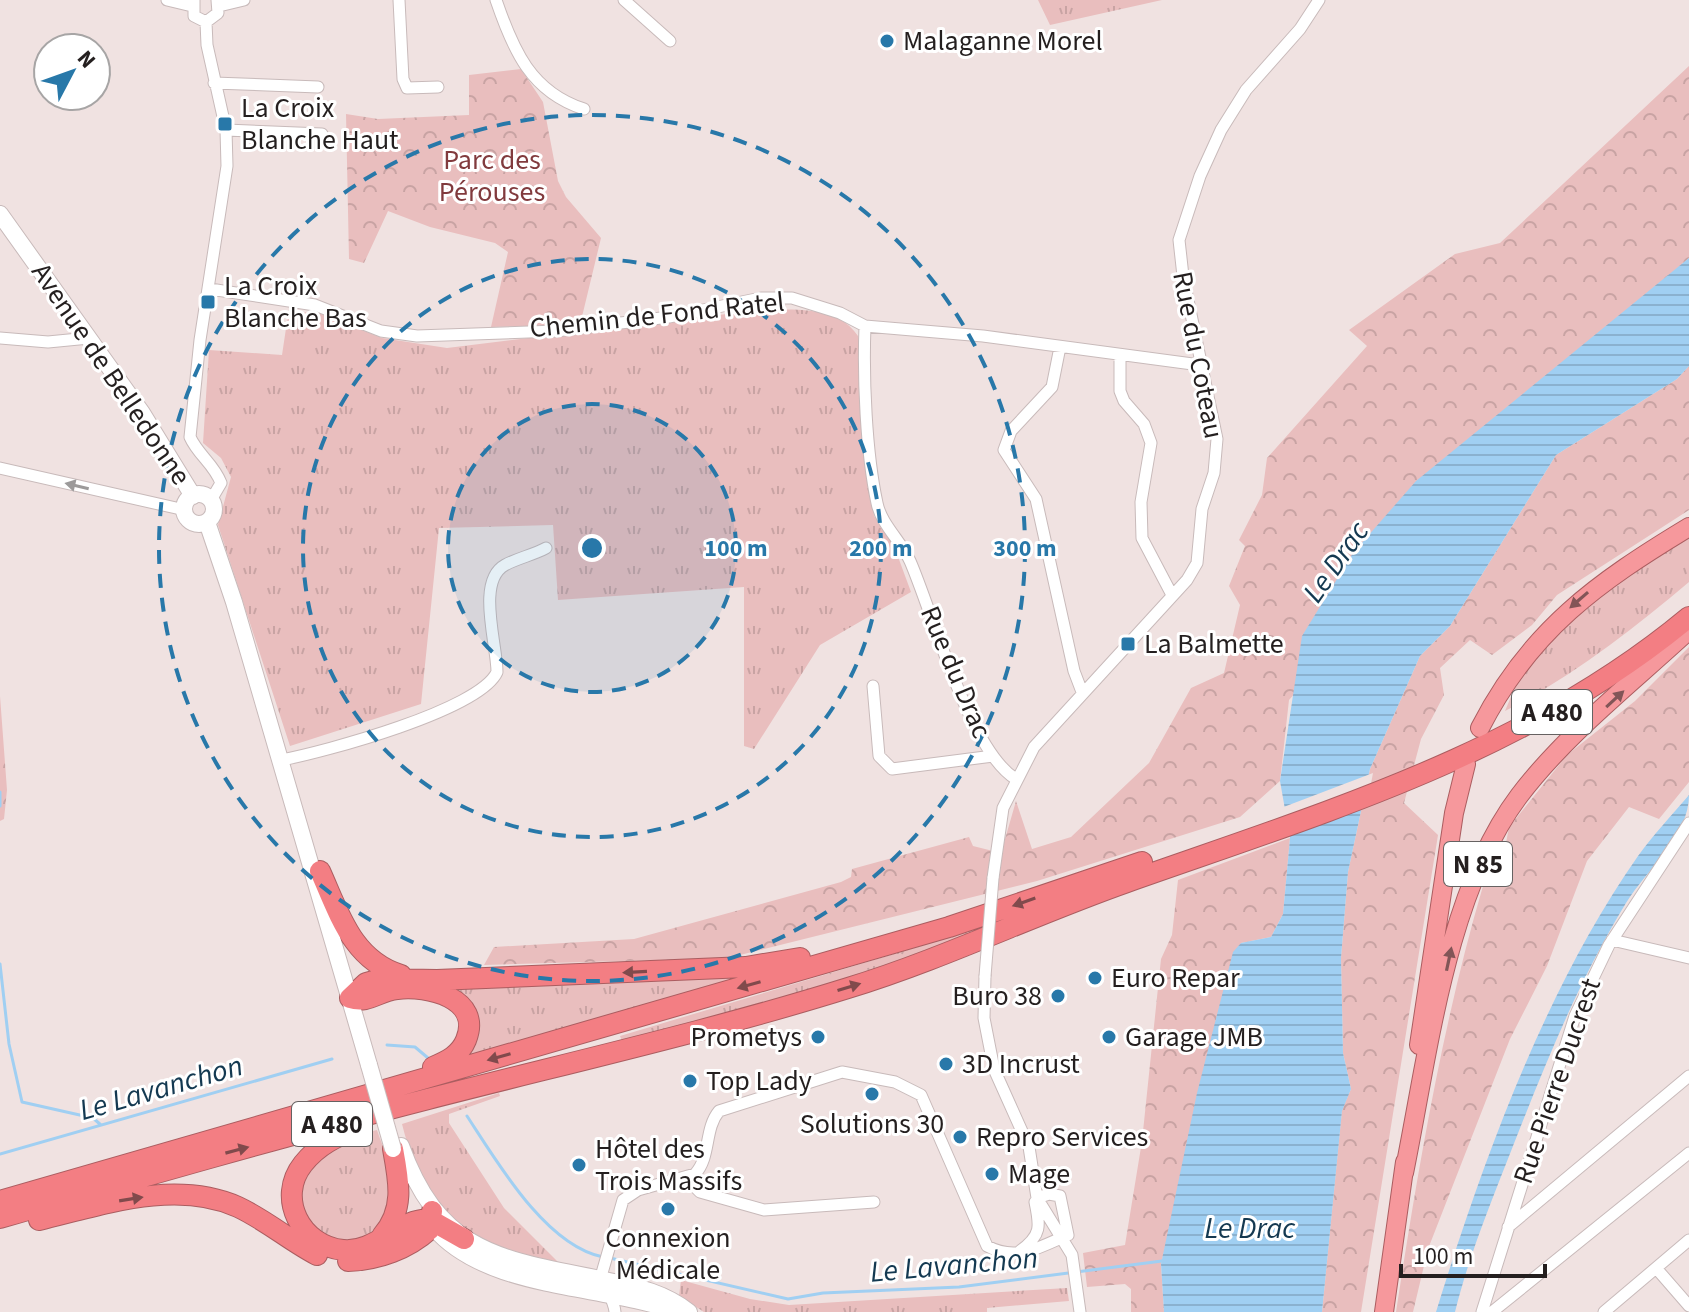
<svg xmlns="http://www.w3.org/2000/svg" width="1689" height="1312" font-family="'Source Sans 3',sans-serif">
	<defs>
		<pattern id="grass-tufts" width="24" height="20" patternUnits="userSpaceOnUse" patternTransform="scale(2)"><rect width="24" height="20" fill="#e9bebe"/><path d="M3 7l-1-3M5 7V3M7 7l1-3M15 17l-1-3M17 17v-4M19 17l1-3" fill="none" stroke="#c8a3a3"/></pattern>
		<pattern id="forest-crowns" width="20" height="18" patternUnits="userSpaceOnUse" patternTransform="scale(2)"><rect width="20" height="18" fill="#e9bebe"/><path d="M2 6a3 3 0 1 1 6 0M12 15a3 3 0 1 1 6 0" fill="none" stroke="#c8a3a3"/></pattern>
		<pattern id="water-rules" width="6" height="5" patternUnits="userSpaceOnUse" patternTransform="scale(2)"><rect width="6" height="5" fill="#a0cff2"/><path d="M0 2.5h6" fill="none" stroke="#8ab1cf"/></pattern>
	</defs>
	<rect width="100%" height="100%" fill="#f0e2e1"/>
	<path fill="url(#grass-tufts)" d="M1038 0H1162L1050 25Z
		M768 309C799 310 839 307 858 336L874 516 890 535 911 592 820 645 754 749 744 746V587L558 600 553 525 439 528 421 704 290 746 218 525 231 477 221 458 203 443 209 350 282 355 288 315 314 311 382 338 447 348Z
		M1689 537V582C1631 631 1573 676 1505 711L1518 680 1591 596Z
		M983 923 982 931 889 968 622 1041 620 1036 924 945Z
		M751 976 461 1059 479 1020 459 992 435 986Z
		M499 1093 500 1096 449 1114V1123L504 1208 558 1262C537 1256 511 1254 491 1245 439 1222 415 1176 402 1124Z
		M377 1130C383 1149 401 1183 394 1203 382 1236 335 1258 309 1225 303 1216 301 1199 298 1189 314 1157 343 1137 377 1130Z
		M681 1280 750 1299 789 1305 1067 1288 1069 1301 987 1308V1312H704L679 1296Z"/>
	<path fill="url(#forest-crowns)" d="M1689 66V258L1636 305 1289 700 1280 781 1240 817 1037 881 728 958 484 965 494 947 634 939 841 882 851 877 852 869 969 837 973 846 1001 853 1016 801 1032 849 1071 837 1149 763 1191 688 1224 673 1240 605 1229 586 1245 546 1239 540 1262 495 1267 458 1367 346 1349 330 1455 254 1500 243Z
		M521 69 543 102 558 181 566 197 601 238 580 325 491 327 508 252 495 243 430 227 388 211 364 263 349 259 346 114 378 119 469 115V75Z
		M1689 366V510L1557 595 1532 625 1492 655 1470 640 1440 668 1444 695 1421 739 1404 803 1438 835 1361 1312H1322L1342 1110 1351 1089 1343 1053 1341 958 1348 872 1370 769 1420 656 1450 626 1556 455 1677 379Z
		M1689 647V782L1659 819 1629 807 1587 861 1547 966 1510 1039 1428 1249 1413 1312H1396C1418 1169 1442 1026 1483 886L1498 885 1509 827 1567 755 1635 701Z
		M0 696 7 790 4 819 0 821Z
		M1290 838 1283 914 1271 937 1241 943 1161 1264 1164 1312H1131V1289L1125 1284 1087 1287 1083 1253 1125 1245 1142 1141 1161 959 1172 935 1178 880Z"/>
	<path fill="url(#water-rules)" d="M1689 258V366L1677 379 1556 455 1450 626 1420 656 1370 769 1348 872 1341 958 1343 1053 1351 1089 1342 1111 1322 1312H1164L1161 1264 1197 1093 1233 952 1241 943 1271 937 1283 914 1290 838 1280 781 1302 636 1353 553 1416 481Z
		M1689 795C1689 836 1647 869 1626 903 1579 980 1546 1062 1513 1146 1492 1200 1469 1255 1455 1312H1436C1483 1160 1546 987 1638 856 1653 835 1672 815 1689 795Z"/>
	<path fill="#f0e2e1" d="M1373 773 1367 805 1285 835 1281 808Z"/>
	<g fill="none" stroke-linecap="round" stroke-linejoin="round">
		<path stroke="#a0cff2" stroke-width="3" d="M0 792V806
			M0 964 9 1044 22 1102 93 1118 101 1125
			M387 1045 415 1047 428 1058
			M467 1116C497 1162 546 1246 603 1257
			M0 1154 332 1059
			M610 1258 788 1299 823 1293 959 1287 1162 1261"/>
		<defs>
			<path id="minor" d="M167 0 192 6
				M194 0V16L206 22 218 13 217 0
				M399 0 403 79 407 88 438 87
				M496 0C513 50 531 92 584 109
				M624 0 670 41
				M219 6 244 0
				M206 22 207 45 226 130 227 166 200 340 190 437C198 455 214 464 221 483L211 500
				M214 83 318 87
				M226 130 322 134
				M210 289 315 305 381 331 417 336 556 331 669 317 761 298H792L840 313 865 326 983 336 1200 365
				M865 326C863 377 866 452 877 503 881 524 901 541 910 561 933 613 969 751 1016 779
				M0 338 48 342 89 338
				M1060 347 1052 387 1011 431 1004 450 1036 499 1074 671 1082 692
				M1120 355V391L1124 401 1144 424 1151 443 1141 502 1142 538 1172 595
				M0 468 185 510
				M873 686 879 756 892 769 993 756
				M281 760C324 752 480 710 497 672 497 644 476 581 505 565 518 558 533 555 546 548
				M993 878 1003 808 1034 747 1187 580 1197 563 1202 509 1214 473 1217 439 1183 276 1179 240 1200 176 1221 130 1246 90 1300 29 1319 0
				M1612 940 1689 958
				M985 976 984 1018 994 1069 1029 1147 1037 1198 1072 1255 1080 1312
				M685 1177 700 1192 764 1210 874 1202
				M1037 1198 1049 1194 1060 1196 1068 1235 1063 1237
				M1508 1227 1689 1076
				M1020 1251C1042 1235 1040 1226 1035 1202
				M1656 1268 1689 1306
				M615 1312C614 1297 601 1285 602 1273L623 1200 638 1190 695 1174C711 1157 704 1129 719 1111L842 1072 895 1082 921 1095 987 1246C1014 1261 1037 1249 1063 1237
				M1482 1312 1575 1016 1609 945 1689 823
				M1492 1312 1689 1153
				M1604 1312 1689 1240"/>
			<path id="secondary" d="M0 214 142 413 193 496
				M184 509a15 15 0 1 1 30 0a15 15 0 1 1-30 0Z
				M207 522 234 602 369 1065
				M401 1146C441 1258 506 1259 609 1281 639 1287 665 1293 689 1312
				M434 1228C488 1291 603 1284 677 1312"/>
			<path id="trunk" d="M1480 728C1530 630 1598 582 1689 527
				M1419 1045 1454 813 1466 764
				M1404 1173C1428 1055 1446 893 1519 796 1566 734 1632 683 1689 630
				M1384 1312 1405 1162"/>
			<path id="motorway" d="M320 871C339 913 352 960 401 975
				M350 998 366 983 380 979 437 980 746 967 800 958
				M350 998C369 1004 378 991 397 989 427 985 483 998 466 1040 460 1055 447 1061 433 1067
				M359 1128C337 1136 318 1145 303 1164 276 1198 301 1246 343 1250 373 1253 394 1224 422 1220L434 1222 464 1239
				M0 1201 949 927 1142 862
				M0 1218C142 1177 284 1136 428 1099 568 1063 710 1031 848 988 943 959 1033 915 1127 882 1325 812 1526 753 1689 617
				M39 1220C102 1205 175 1179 238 1207 266 1220 290 1241 317 1255
				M382 1236C405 1210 399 1181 393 1149
				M348 1261C378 1260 408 1249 430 1229L432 1211"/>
		</defs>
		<use href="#minor" stroke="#c8baba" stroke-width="13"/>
		<use href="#secondary" stroke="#c8baba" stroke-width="18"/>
		<use href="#trunk" stroke="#ab5d60" stroke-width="20"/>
		<use href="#motorway" stroke="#ab5d60" stroke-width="22"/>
		<use href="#minor" stroke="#fff" stroke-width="11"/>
		<use href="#secondary" stroke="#fff" stroke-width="16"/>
		<use href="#trunk" stroke="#f6989c" stroke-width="18"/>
		<use href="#motorway" stroke="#f37e83" stroke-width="20"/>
		<defs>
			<path id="minor-bridge" d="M985 976 993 878"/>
			<path id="secondary-bridge" d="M369 1065 393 1149"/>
		</defs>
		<use href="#minor-bridge" stroke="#c8baba" stroke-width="13" stroke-linecap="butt"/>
		<use href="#secondary-bridge" stroke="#c8baba" stroke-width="18" stroke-linecap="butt"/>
		<use href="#minor-bridge" stroke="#fff" stroke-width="11"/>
		<use href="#secondary-bridge" stroke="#fff" stroke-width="16"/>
	</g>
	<defs><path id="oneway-solid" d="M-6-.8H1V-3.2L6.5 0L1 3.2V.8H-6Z" transform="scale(2)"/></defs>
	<use fill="#9c9a9a" href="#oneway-solid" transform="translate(77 486) rotate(-167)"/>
	<g fill="#825557">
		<use href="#oneway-solid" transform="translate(1579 600) rotate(139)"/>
		<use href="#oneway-solid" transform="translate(1615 699) rotate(-43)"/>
		<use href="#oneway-solid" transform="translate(1449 959) rotate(-78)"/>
	</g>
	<g fill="#814a4c">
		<use href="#oneway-solid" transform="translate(1024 902) rotate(161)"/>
		<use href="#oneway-solid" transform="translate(635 972) rotate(177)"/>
		<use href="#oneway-solid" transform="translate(749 985) rotate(164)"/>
		<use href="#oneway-solid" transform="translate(849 987) rotate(-17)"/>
		<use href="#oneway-solid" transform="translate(499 1057) rotate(164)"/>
		<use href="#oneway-solid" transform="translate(237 1150) rotate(-15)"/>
		<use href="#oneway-solid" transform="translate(131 1199) rotate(-9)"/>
	</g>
	<circle cx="592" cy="548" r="144" fill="#2878a9" fill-opacity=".12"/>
	<g fill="none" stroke="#2878a9" stroke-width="4" stroke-dasharray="14 10">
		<circle cx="592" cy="548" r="144"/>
		<circle cx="592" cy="548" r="289"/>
		<circle cx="592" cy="548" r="433"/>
	</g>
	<g fill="#2878a9" stroke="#fff" stroke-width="3">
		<circle cx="887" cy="41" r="8"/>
		<rect x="217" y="116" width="16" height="16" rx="4"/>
		<rect x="200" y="294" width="16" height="16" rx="4"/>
		<rect x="1120" y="636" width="16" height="16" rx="4"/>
		<circle cx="1095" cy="978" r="8"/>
		<circle cx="1058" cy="996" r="8"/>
		<circle cx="818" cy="1037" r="8"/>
		<circle cx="1109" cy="1037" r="8"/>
		<circle cx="946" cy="1064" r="8"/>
		<circle cx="690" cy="1081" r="8"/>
		<circle cx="872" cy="1094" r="8"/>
		<circle cx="960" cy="1137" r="8"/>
		<circle cx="579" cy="1165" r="8"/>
		<circle cx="992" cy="1174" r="8"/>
		<circle cx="668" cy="1209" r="8"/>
	</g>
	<g text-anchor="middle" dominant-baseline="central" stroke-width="6" stroke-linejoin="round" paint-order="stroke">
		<g fill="#fff" stroke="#666262" stroke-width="2">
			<rect x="1512" y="690" width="80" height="44" rx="6"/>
			<rect x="1444" y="842" width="68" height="44" rx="6"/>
			<rect x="292" y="1102" width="80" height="44" rx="6"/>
		</g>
		<g font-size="26" font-weight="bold" fill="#241f1f">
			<text x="1552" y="712">A 480</text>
			<text x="1478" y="864">N 85</text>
			<text x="332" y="1124">A 480</text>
		</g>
		<g font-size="28" fill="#241f1f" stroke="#fff" text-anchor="start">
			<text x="903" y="41">Malaganne Morel</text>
			<text x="241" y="108">La Croix<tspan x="241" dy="32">Blanche Haut</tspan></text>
			<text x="224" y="286">La Croix<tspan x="224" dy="32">Blanche Bas</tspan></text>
			<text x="1144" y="644">La Balmette</text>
			<text x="1111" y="978">Euro Repar</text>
			<text x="1042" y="996" text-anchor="end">Buro 38</text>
			<text x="802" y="1037" text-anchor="end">Prometys</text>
			<text x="1125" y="1037">Garage JMB</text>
			<text x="962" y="1064">3D Incrust</text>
			<text x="706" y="1081">Top Lady</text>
			<text x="872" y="1124" text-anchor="middle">Solutions 30</text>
			<text x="976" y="1137">Repro Services</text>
			<text x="595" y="1149">Hôtel des<tspan x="595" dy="32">Trois Massifs</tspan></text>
			<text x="1008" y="1174">Mage</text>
			<text x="668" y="1238" text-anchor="middle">Connexion<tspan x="668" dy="32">Médicale</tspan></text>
		</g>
		<g font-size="28" fill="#813a3d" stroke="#fff">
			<text x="492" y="160">Parc des<tspan x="492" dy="32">Pérouses</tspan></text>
		</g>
		<g font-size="28" fill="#241f1f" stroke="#fff">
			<text transform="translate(657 315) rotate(-6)">Chemin de Fond Ratel</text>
			<text transform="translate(1198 355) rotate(79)">Rue du Coteau</text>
			<text transform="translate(111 374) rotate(56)">Avenue de Belledonne</text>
			<text transform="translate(956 672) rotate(67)">Rue du Drac</text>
			<text transform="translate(1557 1081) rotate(-71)">Rue Pierre Ducrest</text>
		</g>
		<g font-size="30" font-style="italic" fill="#143951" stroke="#fff">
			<text transform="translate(1336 562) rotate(-55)">Le Drac</text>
			<text transform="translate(161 1088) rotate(-16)">Le Lavanchon</text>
			<text x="1250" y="1228">Le Drac</text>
			<text transform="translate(954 1265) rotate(-5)">Le Lavanchon</text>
		</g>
	</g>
	<circle cx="592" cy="548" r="12" fill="#2878a9" stroke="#fff" stroke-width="4"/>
	<g font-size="24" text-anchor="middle" font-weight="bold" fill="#2878a9" stroke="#fff" stroke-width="6" stroke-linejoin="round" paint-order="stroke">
		<text x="736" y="556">100 m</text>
		<text x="881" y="556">200 m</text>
		<text x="1025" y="556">300 m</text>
	</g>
	<g transform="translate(72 72) rotate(49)"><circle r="38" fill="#ffffff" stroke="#a7a5a5" stroke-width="2"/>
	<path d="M0-6L14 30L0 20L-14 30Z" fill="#2878a9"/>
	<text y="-12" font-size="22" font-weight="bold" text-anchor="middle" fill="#241f1f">N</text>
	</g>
	<path d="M1401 1264v12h144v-12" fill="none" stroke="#241f1f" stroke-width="4"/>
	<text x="1413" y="1264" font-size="24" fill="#241f1f" stroke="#ffffff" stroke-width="6" paint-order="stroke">100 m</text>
</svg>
